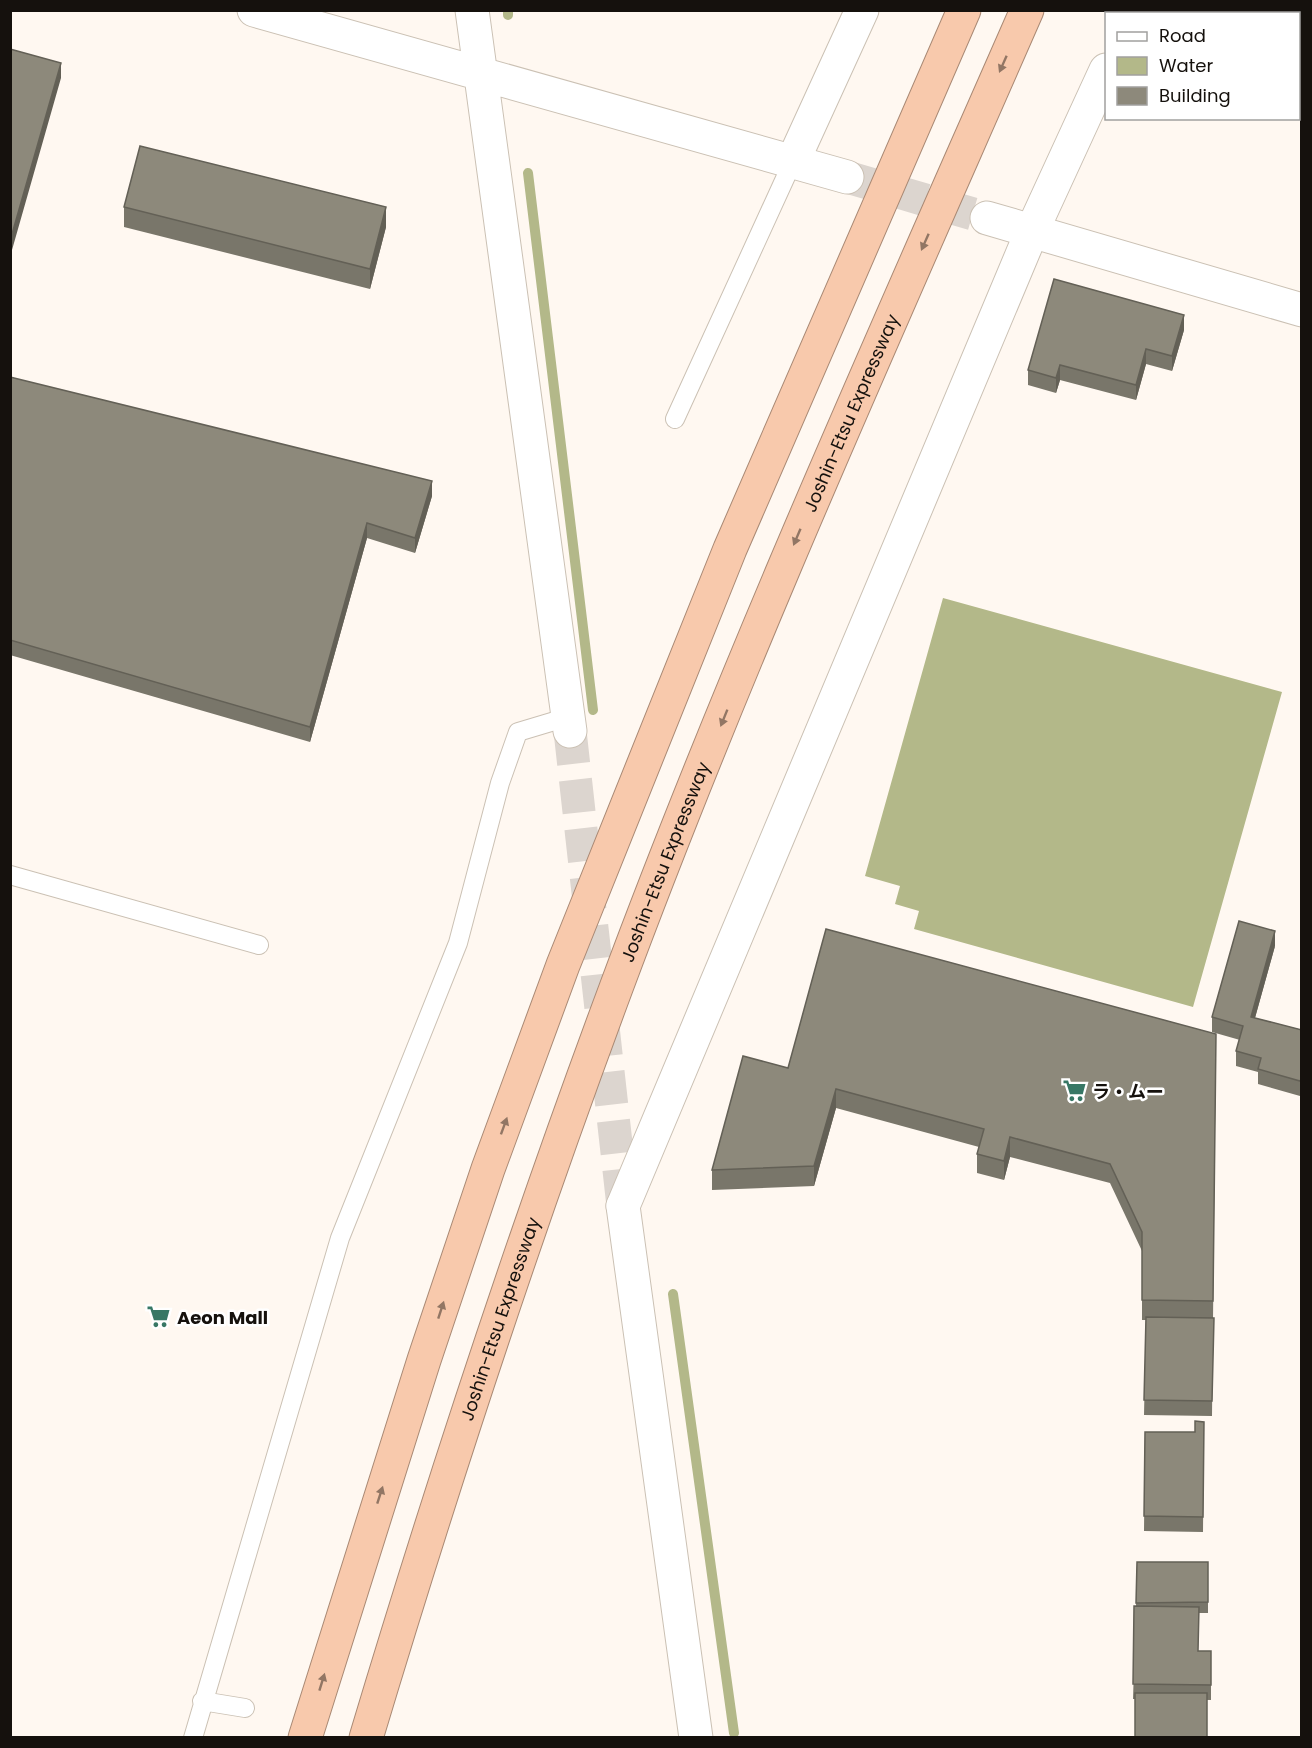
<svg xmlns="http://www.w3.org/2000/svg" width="1312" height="1748" font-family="Poppins,'Noto Sans JP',sans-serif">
	<rect width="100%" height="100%" fill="#fff8f1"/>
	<path fill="#b3b889" d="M943 598 1282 692 1193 1007 914 929 919 911 895 904 900 886 865 876Z"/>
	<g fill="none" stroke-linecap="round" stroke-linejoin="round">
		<path stroke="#b3b889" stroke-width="10" d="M508 10V15
			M528 173 593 710
			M673 1294 734 1733"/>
		<path stroke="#dcd5cf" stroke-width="33" stroke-dasharray="33 16" stroke-linecap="butt" d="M847 177 987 218
			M570 731 623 1206"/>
		<defs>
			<path id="lane" d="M675 419 793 161
				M10 875 259 945
				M202 1701 245 1708
				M193 1738 340 1238 458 943 500 783 518 732 568 717"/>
			<path id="street" d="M1133 14 1134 10
				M793 161 862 10
				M623 1206 1032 231 1106 70"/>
			<path id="secondary" d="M254 10 847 177
				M472 10 570 731
				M987 218 1302 310
				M623 1206 696 1738"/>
			<g id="highway">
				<path d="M305 1738 424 1360 488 1169 563 965 730 549 964 10"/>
				<path id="s1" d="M366 1738C442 1485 524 1235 616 988 739 657 885 334 1027 10"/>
			</g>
		</defs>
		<use href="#lane" stroke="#cbc1b4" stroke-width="20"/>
		<use href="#street" stroke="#cbc1b4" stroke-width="35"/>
		<use href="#secondary" stroke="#cbc1b4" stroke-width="35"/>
		<use href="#highway" stroke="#a98974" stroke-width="35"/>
		<use href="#lane" stroke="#fff" stroke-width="18"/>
		<use href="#street" stroke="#fff" stroke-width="33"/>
		<use href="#secondary" stroke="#fff" stroke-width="33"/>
		<use href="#highway" stroke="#f8c9ac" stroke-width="33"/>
	</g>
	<path fill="#79766a" d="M124 207 386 227 370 289 124 227Z
		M1184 330 1172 371 1146 364 1136 400 1060 380 1056 393 1028 385V370Z
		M10 377 432 496 415 553 367 538 310 742 10 655Z
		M1275 946 1255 1018 1302 1030V1092L1300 1096 1258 1084V1072L1236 1066V1051L1240 1040 1212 1032V1017Z
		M1216 1034 1212 1416 1144 1415 1146 1320H1142V1251L1110 1183 1010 1157 1004 1180 977 1173V1154L979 1147 836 1108 814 1186 712 1190V1170L788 1068Z
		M1204 1422 1203 1532 1144 1531 1145 1432H1195Z
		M1137 1562H1208V1613H1199L1198 1651H1211V1700L1133 1699 1136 1606Z"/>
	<path fill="#636056" d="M61 63V78L10 257V241Z
		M386 207V227L370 289V269Z
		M1184 315V330L1172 371V356Z
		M1146 349V364L1136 400V385Z
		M1060 365V380L1056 393V378Z
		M432 481V496L415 553V538Z
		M367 523V538L310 742V727Z
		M1275 931V946L1251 1032V1017Z
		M1302 1077V1092L1300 1096V1081Z
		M836 1089V1108L814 1186V1166Z
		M1010 1137V1157L1004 1180V1161Z"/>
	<path fill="#8d897b" stroke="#636056" stroke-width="1.5" d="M10 49 61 63 10 241Z
		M140 146 386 207 370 269 124 207Z
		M1054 279 1184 315 1172 356 1146 349 1136 385 1060 365 1056 378 1028 370Z
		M10 377 432 481 415 538 367 523 310 727 10 640Z
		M1239 921 1275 931 1251 1017 1302 1030V1077L1300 1081 1258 1069 1261 1058 1236 1051 1243 1026 1212 1017Z
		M826 929 1216 1034 1213 1301 1142 1300V1232L1110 1164 1010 1137 1004 1161 977 1154 984 1129 836 1089 814 1166 712 1170 743 1056 788 1068Z
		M1146 1317 1214 1318 1212 1401 1144 1400Z
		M1195 1421 1204 1422 1203 1517 1144 1516 1145 1432H1195Z
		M1137 1562H1208V1602L1136 1603Z
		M1134 1606 1199 1607 1198 1651H1211V1685L1133 1684Z
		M1135 1693H1207V1737H1135Z"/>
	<defs><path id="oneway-solid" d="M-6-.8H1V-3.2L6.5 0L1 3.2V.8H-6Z" transform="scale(1.5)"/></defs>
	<g fill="#927664">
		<use href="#oneway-solid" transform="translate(1003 64) rotate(114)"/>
		<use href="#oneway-solid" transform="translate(925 242) rotate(114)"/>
		<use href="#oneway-solid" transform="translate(797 537) rotate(113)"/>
		<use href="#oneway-solid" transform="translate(724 718) rotate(112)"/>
		<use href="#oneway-solid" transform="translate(504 1126) rotate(-70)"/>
		<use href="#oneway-solid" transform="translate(441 1310) rotate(-72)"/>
		<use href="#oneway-solid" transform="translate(380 1495) rotate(-72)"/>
		<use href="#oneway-solid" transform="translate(322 1682) rotate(-73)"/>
	</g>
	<defs>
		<symbol id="supermarket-bare" viewBox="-9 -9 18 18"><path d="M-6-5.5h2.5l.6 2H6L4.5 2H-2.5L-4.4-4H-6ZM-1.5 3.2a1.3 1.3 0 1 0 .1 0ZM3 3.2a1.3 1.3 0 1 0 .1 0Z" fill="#377765" stroke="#fff" stroke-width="2.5" paint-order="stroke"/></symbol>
	</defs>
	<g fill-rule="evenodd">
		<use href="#supermarket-bare" x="1058" y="1074" width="33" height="33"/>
		<use href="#supermarket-bare" x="142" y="1300" width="33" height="33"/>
	</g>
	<g text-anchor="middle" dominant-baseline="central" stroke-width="5" stroke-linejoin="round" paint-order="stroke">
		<g font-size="18" fill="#15110d" stroke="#fff">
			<text stroke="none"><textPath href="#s1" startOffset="1412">Joshin-Etsu Expressway</textPath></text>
			<text stroke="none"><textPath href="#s1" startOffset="926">Joshin-Etsu Expressway</textPath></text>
			<text stroke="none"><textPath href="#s1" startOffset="440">Joshin-Etsu Expressway</textPath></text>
		</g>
		<g font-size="18" font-weight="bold" fill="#15110d" stroke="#fff" text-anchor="start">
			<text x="1092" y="1091">ラ・ムー</text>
			<text x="177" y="1317">Aeon Mall</text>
		</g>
	</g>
	<rect width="1312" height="1748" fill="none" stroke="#15110d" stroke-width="24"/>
	<rect x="1105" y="12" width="195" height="108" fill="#ffffff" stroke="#a1a09e" stroke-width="1.5"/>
	<rect x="1117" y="32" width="30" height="9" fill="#ffffff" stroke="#a1a09e" stroke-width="1.5"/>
	<text x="1159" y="42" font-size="18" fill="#15110d">Road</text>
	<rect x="1117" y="57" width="30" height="18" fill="#b3b889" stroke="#a1a09e" stroke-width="1.5"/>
	<text x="1159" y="72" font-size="18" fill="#15110d">Water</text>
	<rect x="1117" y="87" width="30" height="18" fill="#8d897b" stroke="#a1a09e" stroke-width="1.5"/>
	<text x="1159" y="102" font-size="18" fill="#15110d">Building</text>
</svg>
